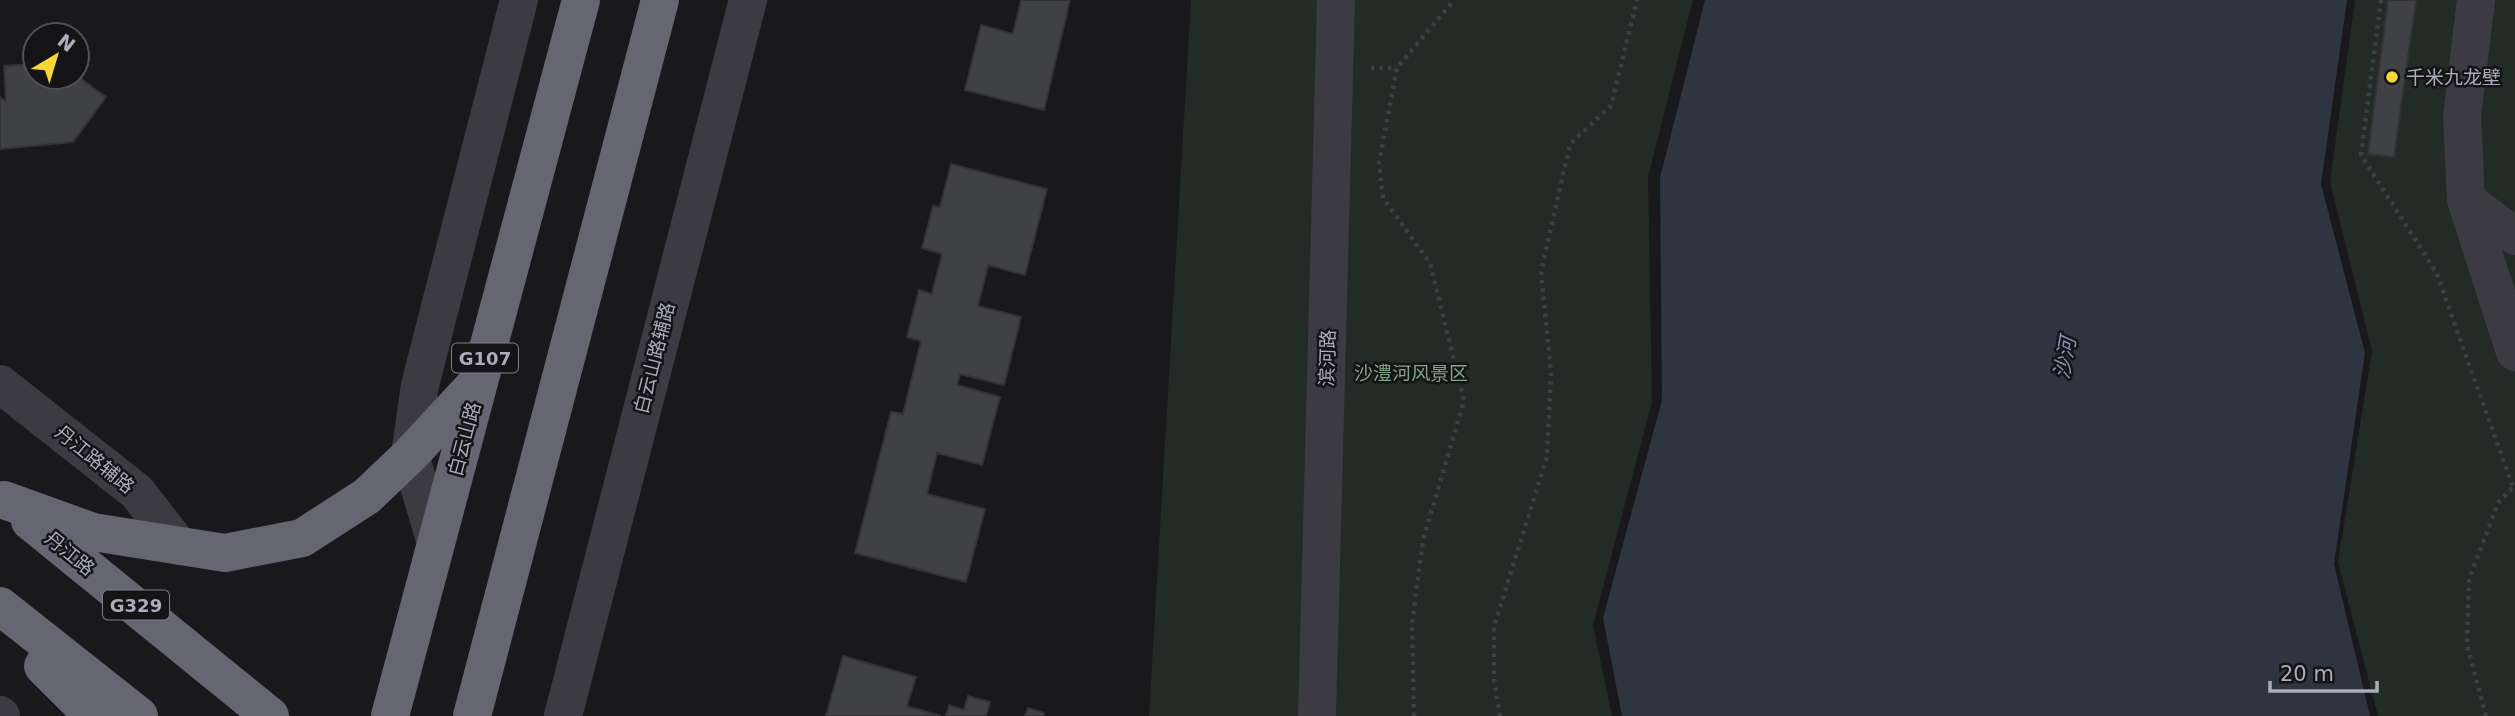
<svg xmlns="http://www.w3.org/2000/svg" width="2515" height="716" font-family="'DejaVu Sans','Noto Sans SC',sans-serif">
	<rect width="100%" height="100%" fill="#19191b"/>
	<path fill="#222b25" d="M1191 0H1693L1648 177 1652 402 1593 625 1612 716H1149Z
		M2355 0H2515V716H2378L2338 562 2372 351 2330 182Z"/>
	<path fill="#2e3540" d="M1705 0H2347L2321 184 2365 353 2334 564 2370 716H1622L1603 618 1662 400 1660 178Z"/>
	<path fill="#404145" stroke="#333337" stroke-width="2" d="M1021 0H1070L1044 110 965 90 981 25 1013 34Z
		M2388 0H2416L2394 157 2368 154Z
		M35 64V77H52L53 89 62 77 77 76 106 97 73 142 0 149V97L6 102 4 66Z
		M951 164 1047 189 1025 275 988 265 978 306 1021 317 1004 385 960 374 957 385 1000 397 982 465 937 453 927 494 985 509 966 582 855 553 891 412 903 414 921 341 907 337 919 290 932 294 942 254 922 248 933 206 940 207Z
		M843 656 916 677 907 706 941 716H826Z
		M968 696 990 702 986 716H946L949 705 964 710Z
		M1028 708 1044 713 1043 716H1025Z"/>
	<g fill="none" stroke-linecap="round" stroke-linejoin="round">
		<path stroke="#3f4047" stroke-width="4.5" stroke-dasharray="3.5 5" stroke-linecap="butt" d="M2381 0 2361 155 2436 272 2513 487
			M1371 68H1397
			M1414 716 1412 624 1423 540 1464 401 1430 263 1383 198 1379 163 1397 68 1454 0
			M1500 716 1494 680V626L1547 457 1551 373 1541 272 1570 144 1611 106 1637 0
			M2486 716 2467 645 2469 579 2498 503 2514 486"/>
		<path stroke="#3c3b42" stroke-width="38" d="M2476 0 2462 116 2466 200 2515 352
			M2466 200 2515 236
			M0 384 137 492 179 546
			M436 543 410 455 420 385 519 0
			M0 715 1 716
			M563 716 748 0
			M1317 716 1336 0"/>
		<path stroke="#656671" stroke-width="38" d="M4 500 93 532 225 553 302 538 367 496 410 455 476 384
			M30 521 270 716
			M0 606 139 716
			M43 666 93 716
			M390 716 581 0
			M472 716 660 0"/>
	</g>
	<circle fill="#f6d735" stroke="#141416" stroke-width="2.5" cx="2392" cy="77" r="7"/>
	<g text-anchor="middle" dominant-baseline="central" stroke-width="5" stroke-linejoin="round" paint-order="stroke">
		<g fill="#141416" stroke="#7e7f8a" stroke-width="2">
			<rect x="452" y="343.5" width="66" height="29" rx="5"/>
			<rect x="103" y="590.5" width="66" height="29" rx="5"/>
		</g>
		<g font-size="18" font-weight="bold" fill="#abadbb">
			<text x="485" y="358">G107</text>
			<text x="136" y="605">G329</text>
		</g>
		<g font-size="19" fill="#abadbb" stroke="#141416" text-anchor="start">
			<text x="2406" y="77">千米九龙壁</text>
		</g>
		<g font-size="19" fill="#abadbb" stroke="#141416">
			<text transform="translate(654 358) rotate(-76)">白云山路辅路</text>
			<text transform="translate(1327 358) rotate(-88)">滨河路</text>
			<text transform="translate(464 439) rotate(-75)">白云山路</text>
			<text transform="translate(95 459) rotate(39)">丹江路辅路</text>
			<text transform="translate(70 553) rotate(39)">丹江路</text>
		</g>
		<g font-size="19" fill="#81a68a" stroke="#141416">
			<text x="1411" y="373">沙澧河风景区</text>
		</g>
		<g font-size="21" font-style="italic" fill="#8194b6" stroke="#141416">
			<text transform="translate(2065 358) rotate(-80)">沙河</text>
		</g>
	</g>
	<g transform="translate(56 56) rotate(38)"><circle r="33" fill="#141416" stroke="#505158" stroke-width="2"/>
	<path d="M0-5L12 26L0 18L-12 26Z" fill="#f6d735"/>
	<text y="-10" font-size="19" font-weight="bold" text-anchor="middle" fill="#abadbb">N</text>
	</g>
	<path d="M2270 681v10h107v-10" fill="none" stroke="#abadbb" stroke-width="3.5"/>
	<text x="2280" y="681" font-size="21" fill="#abadbb" stroke="#141416" stroke-width="5" paint-order="stroke">20 m</text>
</svg>
